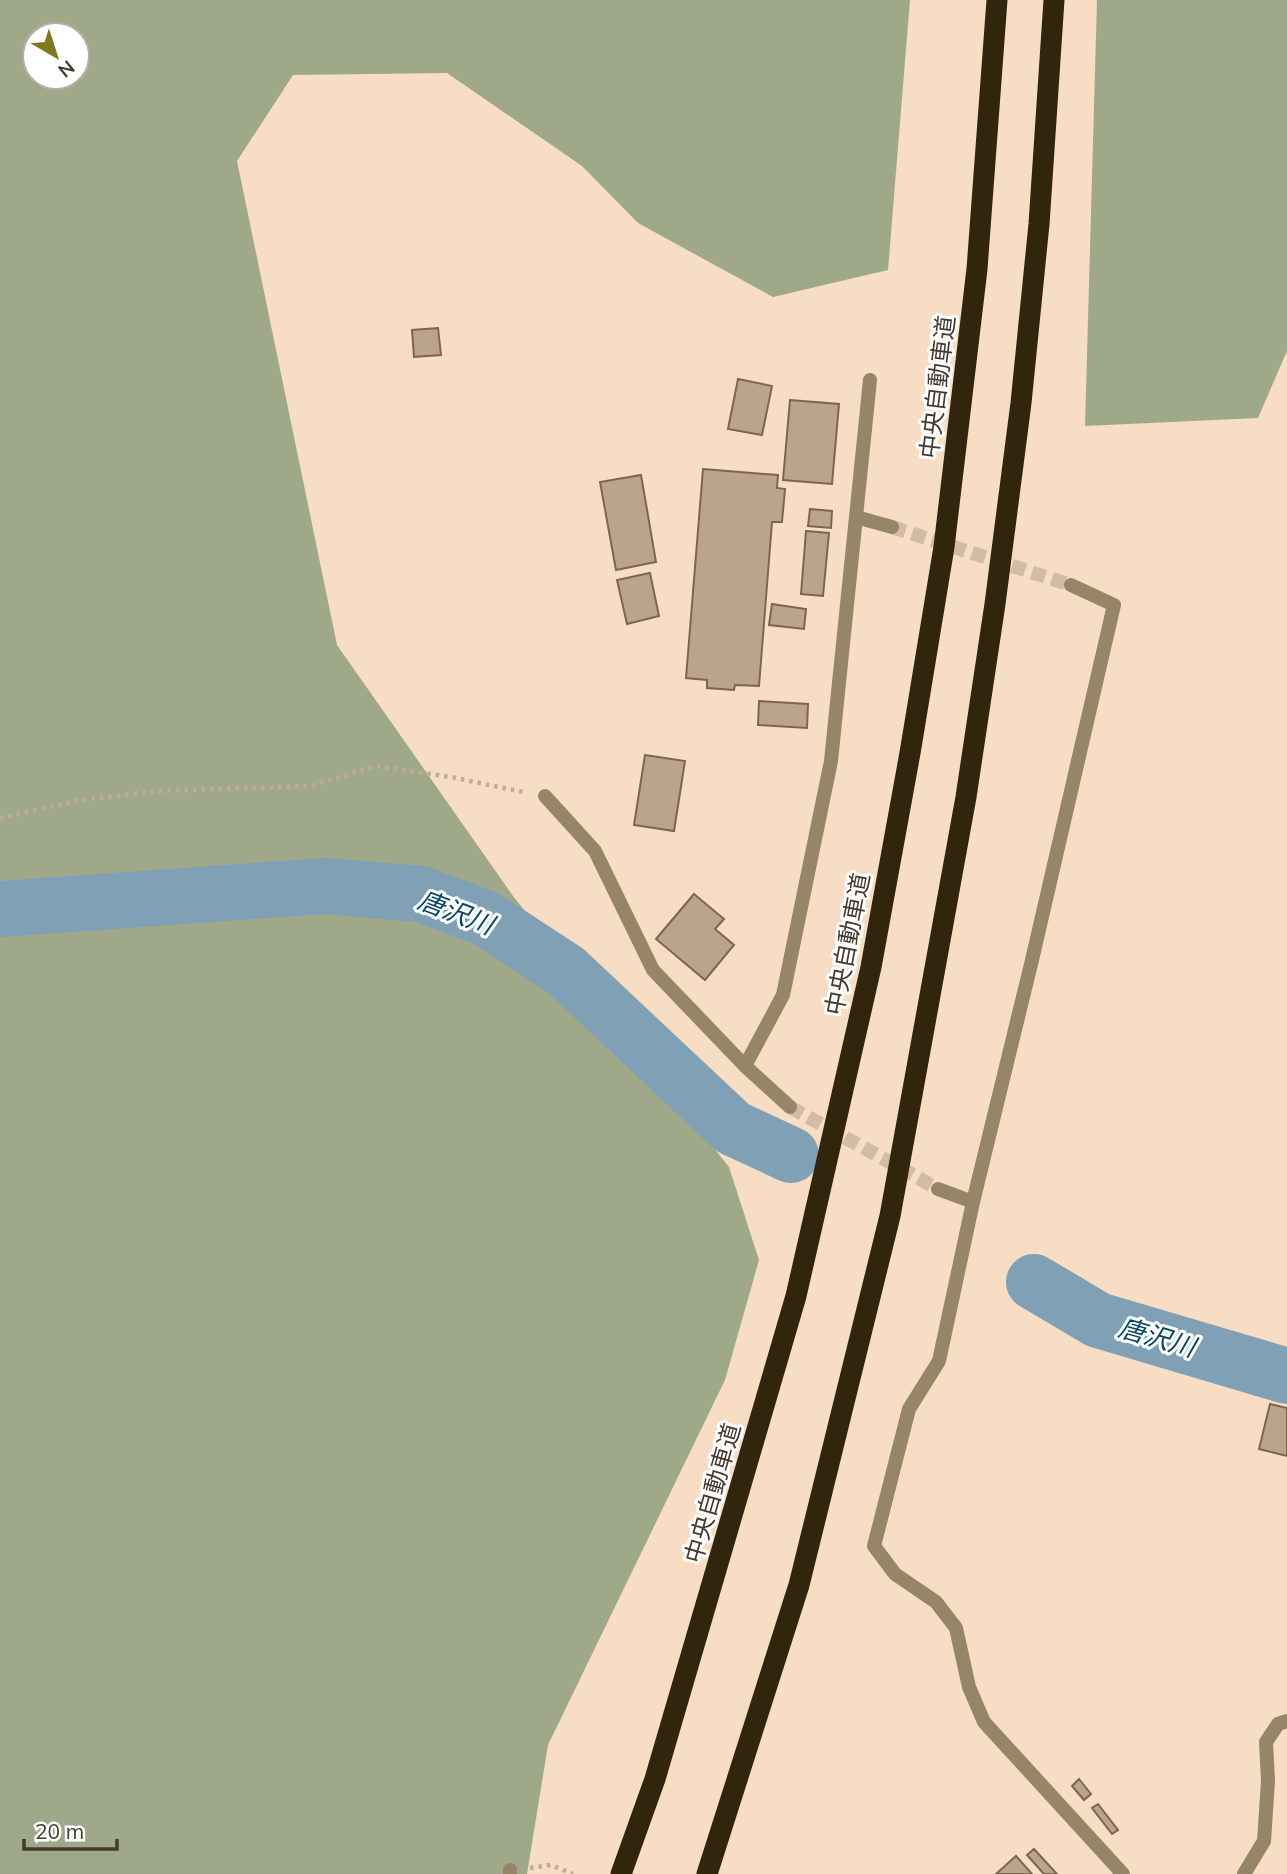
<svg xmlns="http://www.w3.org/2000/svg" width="1287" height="1874" font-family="Mulish,'Noto Sans JP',sans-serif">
	<rect width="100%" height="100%" fill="#f6ddc3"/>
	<path fill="#9fa989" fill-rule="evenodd" d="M0 0H910L888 270 773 297 638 223 582 166 447 73 293 75 237 161 337 645 513 896 729 1167 759 1260 725 1380 548 1745 527 1874H0ZM35 35H77V77H35Z
		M1097 0H1287V351L1258 418 1085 426Z"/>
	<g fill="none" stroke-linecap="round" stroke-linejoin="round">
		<path stroke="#80a0b5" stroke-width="56" d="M0 909 325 886 421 894 485 918 566 971 733 1128 791 1155
			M1034 1282 1098 1320 1287 1376"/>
	</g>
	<path fill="#bca48b" stroke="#7d664f" stroke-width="2" d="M438 328 441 355 414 357 412 330Z
		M738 379 772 386 762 435 728 429Z
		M790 400 839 404 832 484 783 480Z
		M703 469 778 475 777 488 785 489 782 522H772L759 686 735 685 734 690 707 688V680L686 678Z
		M641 475 656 562 616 570 600 482Z
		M810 509 832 511 831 528 808 526Z
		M806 531 829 533 823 596 801 594Z
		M650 573 659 616 627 624 617 580Z
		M772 604 806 609 804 629 769 625Z
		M759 701 808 704 807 728 758 725Z
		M645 755 685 761 674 831 634 825Z
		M694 894 724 919 715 929 734 945 705 980 656 939Z
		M1270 1404 1287 1408V1456L1259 1449Z
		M1079 1779 1091 1794 1084 1800 1072 1786Z
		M1098 1804 1118 1830 1112 1834 1092 1808Z
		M1034 1849 1057 1874H1044L1027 1855Z
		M1016 1856 1032 1874H996Z"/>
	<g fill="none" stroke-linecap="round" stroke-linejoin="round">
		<path stroke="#d2bca5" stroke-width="14" stroke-dasharray="14 7" stroke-linecap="butt" d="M892 527 1071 585
			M790 1107 938 1189"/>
		<path stroke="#c0ac96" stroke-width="4.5" stroke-dasharray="3.5 5" stroke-linecap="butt" d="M0 818 81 800 159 791 311 786 375 766 451 777 523 792
			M530 1868 551 1865 573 1874"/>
		<path stroke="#968567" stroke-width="14" d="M856 517 892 527
			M1071 585 1114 605 1032 960 973 1202 939 1361 909 1409 874 1546 895 1574 936 1602 956 1628 969 1687 984 1722 1123 1874
			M545 796 595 851 653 970 745 1066 790 1107
			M745 1066 783 995 831 761 870 380
			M938 1189 973 1202
			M510 1870V1874
			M1244 1874 1264 1841 1268 1781 1266 1742 1278 1724 1287 1721"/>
		<path stroke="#32250d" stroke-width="21" d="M621 1874 655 1779 796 1296 871 967 910 753 944 547 977 269 997 0
			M707 1874 799 1585 890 1216 966 797 995 604 1021 403 1039 224 1054 0"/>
	</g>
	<g text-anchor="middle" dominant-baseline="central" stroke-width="6" stroke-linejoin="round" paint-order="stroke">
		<g font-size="24" fill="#443a2f" stroke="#fff">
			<text transform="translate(937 387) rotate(-83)">中央自動車道</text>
			<text transform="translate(847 944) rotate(-79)">中央自動車道</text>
			<text transform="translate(712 1493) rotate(-74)">中央自動車道</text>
		</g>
		<g font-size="26" font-style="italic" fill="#074663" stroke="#fff">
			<text transform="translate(456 912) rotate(21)">唐沢川</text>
			<text transform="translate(1157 1337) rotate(16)">唐沢川</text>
		</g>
	</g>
	<g transform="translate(56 56) rotate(141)"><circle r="33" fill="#ffffff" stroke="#b4b0ac" stroke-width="2"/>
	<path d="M0-5L12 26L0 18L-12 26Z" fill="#80791f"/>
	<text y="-10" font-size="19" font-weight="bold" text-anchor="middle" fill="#443a2f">N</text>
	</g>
	<path d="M24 1839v10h93v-10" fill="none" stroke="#443a2f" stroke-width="3.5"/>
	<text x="35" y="1839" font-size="21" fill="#443a2f" stroke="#ffffff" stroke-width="5" paint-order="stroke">20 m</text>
</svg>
